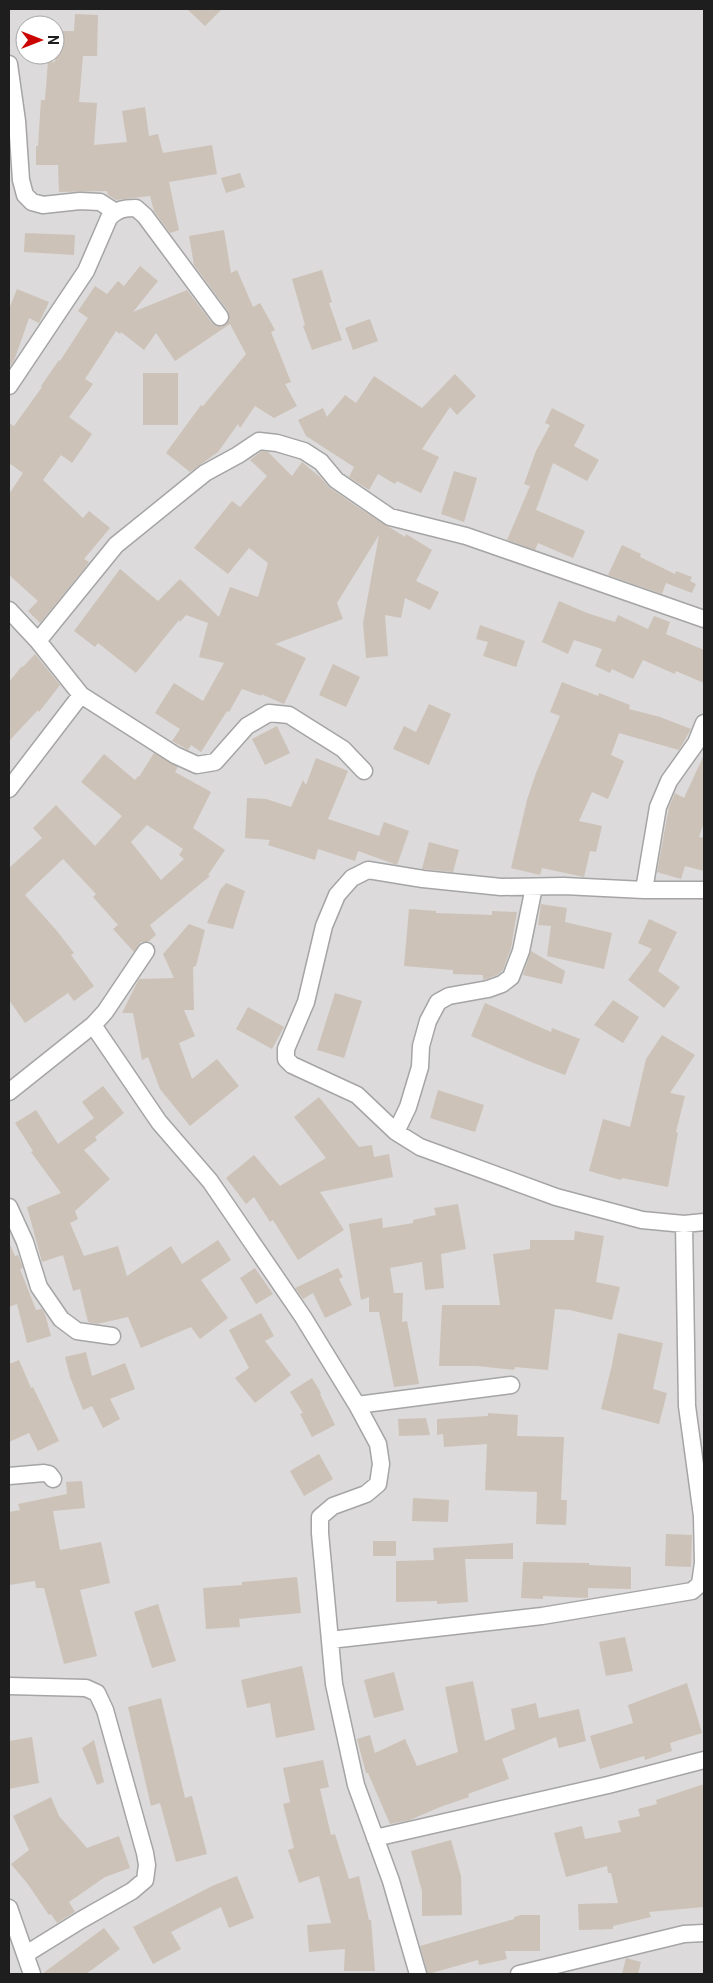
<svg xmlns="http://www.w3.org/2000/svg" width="713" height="1983" font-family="Roboto,sans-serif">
	<rect width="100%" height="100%" fill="#f0ece2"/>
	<path fill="#dcdada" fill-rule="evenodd" d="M9 9H704V1974H9ZM25 25H55V55H25Z"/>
	<path fill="#ccc2b8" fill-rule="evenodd" d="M187 9H222L205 26Z
		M75 14 98 15 97 56H83L79 102 97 103 94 145 127 142 122 111 145 107 149 136 158 134 163 153 212 145 217 174 169 182 179 230 170 233 154 211 150 196 116 200 108 195 107 191 59 192 58 165H36V146H38L41 100H45L48 61 55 62V31H74Z
		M240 173 245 187 226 193 221 178Z
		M224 230 231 273 237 270 253 307 260 303 275 330 271 332 291 382 285 384 297 406 274 418 255 406 240 428 238 424 218 452 190 472 166 453 201 405 203 406 246 354 230 324 175 361 156 333 144 350 121 332 120 334 116 331 85 379 93 384 69 417 92 434 72 463 61 455 43 480 83 518 89 511 110 528 84 559 89 562 84 569 40 623 28 611 38 601 9 575V494L23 473 9 463V423L14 426 42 387 41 386 59 360 60 361 88 318 78 311 95 286 107 294 118 281 124 286 140 266 158 281 133 312 187 290 212 323 221 327 226 325 229 320 228 311 194 265 189 236Z
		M25 233 75 235 74 255 24 252Z
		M322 270 332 302 329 303 342 340 312 350 303 326 305 325 292 279Z
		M17 289 49 302 39 323 29 318 14 361 9 368V309Z
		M370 319 378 341 353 350 345 328Z
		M143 373H178V425H143Z
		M455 374 476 396 457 415 450 407 422 449 439 457 421 493 397 481 395 484 378 474 369 490 349 477 354 467 306 436 298 420 323 408 327 417 345 395 356 403 374 376 422 408Z
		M552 408 585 425 574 446 599 460 587 481 553 463 536 510 585 531 573 558 538 543 535 550 507 540 530 486 524 484 536 451 550 425 545 423Z
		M262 451 268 452 292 476 302 462 320 477 330 488 359 508 405 537 406 534 432 550 416 581 439 592 430 610 405 598 401 618 385 615 388 656 366 658 363 623 379 535 337 603 343 619 275 644 306 658 284 704 261 694 262 696 242 689 229 712 227 711 201 752 191 745 188 750 172 741 180 729 155 713 174 683 203 701 224 663 199 657 208 623 186 615 180 622 179 620 136 673 98 643 95 647 74 631 120 569 158 601 180 579 219 617 230 587 258 597 268 563 249 548 228 574 194 548 232 501 240 507 267 476 250 460Z
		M454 471 477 478 464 522 441 514Z
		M622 545 641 554 640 557 675 574 676 571 692 577 690 581 696 584 692 593 666 583 662 594 608 575Z
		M559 601 587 613 615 622 618 615 648 629 654 616 670 622 666 634 704 650V683L676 671 675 674 643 660 633 679 612 669 610 673 595 666 602 649 574 640 568 654 542 642Z
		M480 625 525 641 516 667 483 656 488 642 476 639Z
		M35 654 60 685 39 712 38 710 9 741V682L22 666 23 667Z
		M333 664 360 677 346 707 319 695Z
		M562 682 598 696 599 693 630 705 629 709 660 717 691 729 679 750 619 733 611 755 624 761 608 799 592 792 579 821 602 826 596 852 590 851 584 877 542 868 540 875 511 868 527 800 536 773 560 716 550 712Z
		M429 704 451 714 429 765 393 749 404 726 416 732Z
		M277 726 290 753 265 765 252 739Z
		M154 753 178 767 175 772 211 792 193 828 225 850 208 875 210 876 150 925 156 935 148 942H141L134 952 113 929 118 925 93 897 96 894 63 859 25 895 57 931 74 953 71 955 94 986 74 1001 68 993 25 1023 9 1000V868L42 838 33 828 56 805 95 846 122 816 81 782 104 754 135 780 138 776 139 777ZM147 825 183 849 179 855 184 859 161 880 131 842Z
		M704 755V822L699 837 704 838V871L685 866 681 879 657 872 669 807 675 793 684 798Z
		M316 758 348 771 328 819 379 836 384 822 409 831 397 865 358 851 355 861 318 849 315 860 268 845 270 840 245 838 247 798 266 799 291 807 303 780 306 785Z
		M429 842 459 850 453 872 422 869Z
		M226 883 245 891 233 929 207 923 220 890Z
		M541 904 567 908 565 922 612 933 604 969 547 956 551 926 538 925Z
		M409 909 436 911V913L492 915V911L517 912 511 948 503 970 497 975 483 980V975L453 974V970L404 966Z
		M649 919 677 932 658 971 680 987 664 1008 628 980 652 949 638 943Z
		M189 924 205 930 196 966 193 967 194 1010H184L195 1036 179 1043 192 1079 217 1059 239 1086 190 1126 160 1089 148 1057 142 1060 133 1013H122L139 979 174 978 163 954Z
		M531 951 565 971 562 984 523 975Z
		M335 993 362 1001 344 1058 317 1050Z
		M613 1000 639 1017 623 1043 594 1025Z
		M485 1003 551 1032 552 1028 580 1039 565 1075 531 1062 471 1036Z
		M248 1007 284 1027 272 1049 236 1029Z
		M662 1035 695 1055 670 1093 685 1096 676 1132 678 1133 668 1187 622 1178 621 1180 589 1171 603 1119 630 1127 646 1059Z
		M103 1086 124 1113 95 1137 97 1140 84 1150 110 1179 75 1211 78 1219 70 1223 84 1256 118 1246 127 1276 171 1246 182 1264 218 1240 231 1260 201 1280 228 1318 200 1339 191 1327 141 1348 128 1317 97 1324 88 1322 80 1289 73 1291 63 1255 42 1262 27 1207 61 1193 31 1152 33 1151 15 1123 36 1110 58 1144 94 1118 82 1102Z
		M438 1090 484 1105 475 1132 430 1118Z
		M319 1097 359 1147 372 1145 374 1157 389 1154 393 1177 320 1192 344 1230 298 1260 273 1220 270 1222 254 1197 246 1204 226 1178 254 1155 280 1186 326 1158 294 1117Z
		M458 1204 466 1249 441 1254 444 1288 425 1290 422 1262 390 1268 394 1293H403L402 1322 407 1321 419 1384 394 1387 379 1312H369V1297L361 1300 349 1224 382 1218 383 1228 413 1223V1220L436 1215 434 1208Z
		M575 1231 604 1236 596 1282 620 1287 612 1320 570 1310 555 1309 548 1370 515 1367 514 1370 477 1366H439L442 1305H500L493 1254 530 1249V1240H574Z
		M9 1242 15 1256 18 1255 23 1268 20 1269 36 1310 42 1309 45 1314 51 1336 27 1343 17 1304 9 1307Z
		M255 1268 273 1294 256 1304 240 1278Z
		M338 1268 343 1277 339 1279 352 1305 325 1318 313 1293 303 1299 295 1288Z
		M261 1313 274 1336 265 1341 291 1375 255 1403 235 1378 249 1368 229 1330Z
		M618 1333 663 1343 653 1389 667 1393 659 1424 601 1409 612 1365Z
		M86 1352 92 1376 125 1363 135 1389 110 1399 120 1419 103 1428 92 1406 83 1410 70 1377 65 1357Z
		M19 1360 31 1388 33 1387 59 1441 38 1451 29 1433 9 1442V1364Z
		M312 1378 321 1393 320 1394 335 1425 312 1437 300 1414 303 1413 290 1392Z
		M488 1413 518 1415 517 1436 564 1437 561 1500H567L566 1525 536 1524 537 1492 485 1490 487 1444 444 1447 443 1434 437 1435V1419L488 1416Z
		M426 1418 430 1435 399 1436 398 1419Z
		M319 1454 333 1479 304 1496 290 1471Z
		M82 1481 85 1508 53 1511 60 1550 101 1542 110 1583 80 1590 97 1656 64 1664 44 1588H36L35 1581 9 1585V1512L20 1510 18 1504 67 1494 66 1482Z
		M413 1498 449 1500 448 1522 412 1521Z
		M666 1534 692 1535 691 1567 665 1566Z
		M373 1541H396V1556H373Z
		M513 1543V1559H465L468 1602 437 1604V1601L396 1602V1561L434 1560 433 1548Z
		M523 1562 589 1563V1565L631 1567V1589L588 1588V1598L543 1596V1599L521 1598Z
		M297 1577 301 1613 239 1619 240 1627 206 1629 203 1588 242 1585V1582Z
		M158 1604 176 1661 152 1668 134 1612Z
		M625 1637 633 1671 606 1676 599 1642Z
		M302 1666 315 1730 276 1738 270 1703 247 1708 241 1680Z
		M394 1672 404 1710 374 1718 364 1680Z
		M473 1681 485 1741 515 1729 511 1709 536 1703 539 1718 579 1709 586 1741 559 1748 556 1737 502 1759 509 1779 468 1794 469 1797 440 1807 410 1820 390 1824 368 1773H366L357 1739 370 1735 375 1753 405 1739 417 1766 458 1752 445 1687Z
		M687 1683 702 1733 670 1743 672 1751 645 1760 644 1756 600 1769 590 1736 633 1723 628 1705Z
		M161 1698 185 1798 192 1796 207 1854 176 1862 160 1803 151 1806 128 1707Z
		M32 1737 39 1783 9 1789V1741Z
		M94 1740 104 1782 97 1785 82 1748Z
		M323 1760 329 1787 320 1789 331 1835 335 1834 349 1879 359 1876 369 1920H371L375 1971H344L345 1949 309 1952 307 1925 331 1923 319 1876 299 1883 288 1850 294 1848 283 1804 290 1802 283 1768Z
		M704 1784V1907L649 1912 651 1917 613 1926V1929L579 1930 578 1904 618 1903 611 1873H608L607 1866 566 1877 554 1833 582 1826 585 1839 621 1832 618 1821 640 1816 638 1809 657 1804 656 1800Z
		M51 1797 59 1816 87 1848 119 1836 130 1868 105 1877 69 1902 75 1912 57 1923 51 1914 49 1915 27 1883 11 1864 29 1850 13 1816Z
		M451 1840 461 1876 462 1915 422 1916V1891L411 1851Z
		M237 1876 254 1918 229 1928 221 1907 171 1932 181 1949 153 1964 133 1927 212 1886Z
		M521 1915H540V1951H505L507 1959 479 1965 478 1960 428 1974 420 1946 514 1919V1917Z
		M104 1928 120 1949 86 1974H42Z
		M626 1958 641 1962 638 1974H622Z"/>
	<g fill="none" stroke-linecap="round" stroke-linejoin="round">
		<defs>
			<path id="minor" d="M9 64 17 121 21 180 25 195 32 202 43 205 80 201 100 202 114 211
				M9 386 86 271 109 218C117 209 124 208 136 208L145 216 220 317
				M9 610 38 641 81 695 175 755 197 765 215 762 247 726 269 713 289 715 343 749 364 771
				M38 641 116 545 205 473 238 455 259 441 277 443 304 451 321 462 336 480 390 517 466 536 704 619
				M9 789 81 695
				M644 890 658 807 669 781 696 743 704 723
				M704 890H644L564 886 501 887 423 879 368 870 352 878 337 895 324 926 306 1002 286 1049V1059L292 1065 357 1095 396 1132 420 1147 556 1197 642 1220 684 1224 704 1222
				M93 1025 159 1122 210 1181 303 1317 357 1405 378 1444 381 1464 378 1484 366 1494 333 1506 320 1517V1533L334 1684 356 1785 391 1881 418 1974
				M9 1092 93 1025 105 1012 146 951
				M396 1132 408 1107 420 1067 421 1046 428 1021 438 1002 449 996 488 989 502 984 511 977 521 951 534 887
				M9 1207 25 1242 39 1287 61 1319 77 1331 112 1336
				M357 1405 511 1385
				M9 1476 44 1473 49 1474 53 1479
				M330 1640 542 1616 692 1591 700 1584 703 1563 702 1516 687 1406 684 1224
				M9 1686 86 1688 97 1693 105 1710 145 1853 147 1865 145 1880 132 1891 81 1920 26 1954
				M375 1838 608 1785 704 1760
				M9 1908 32 1974
				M519 1974 684 1934 704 1933"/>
		</defs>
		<use href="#minor" stroke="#a5a5a5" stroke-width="19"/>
		<use href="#minor" stroke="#fff" stroke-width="16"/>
	</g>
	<rect width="713" height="1983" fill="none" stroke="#1e1e1e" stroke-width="20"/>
	<g transform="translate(40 40) rotate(90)"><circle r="24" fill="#ffffff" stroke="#a5a5a5"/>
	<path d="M0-4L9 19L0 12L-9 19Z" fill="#cb0400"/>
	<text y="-8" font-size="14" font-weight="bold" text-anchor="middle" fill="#1e1e1e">N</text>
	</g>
</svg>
